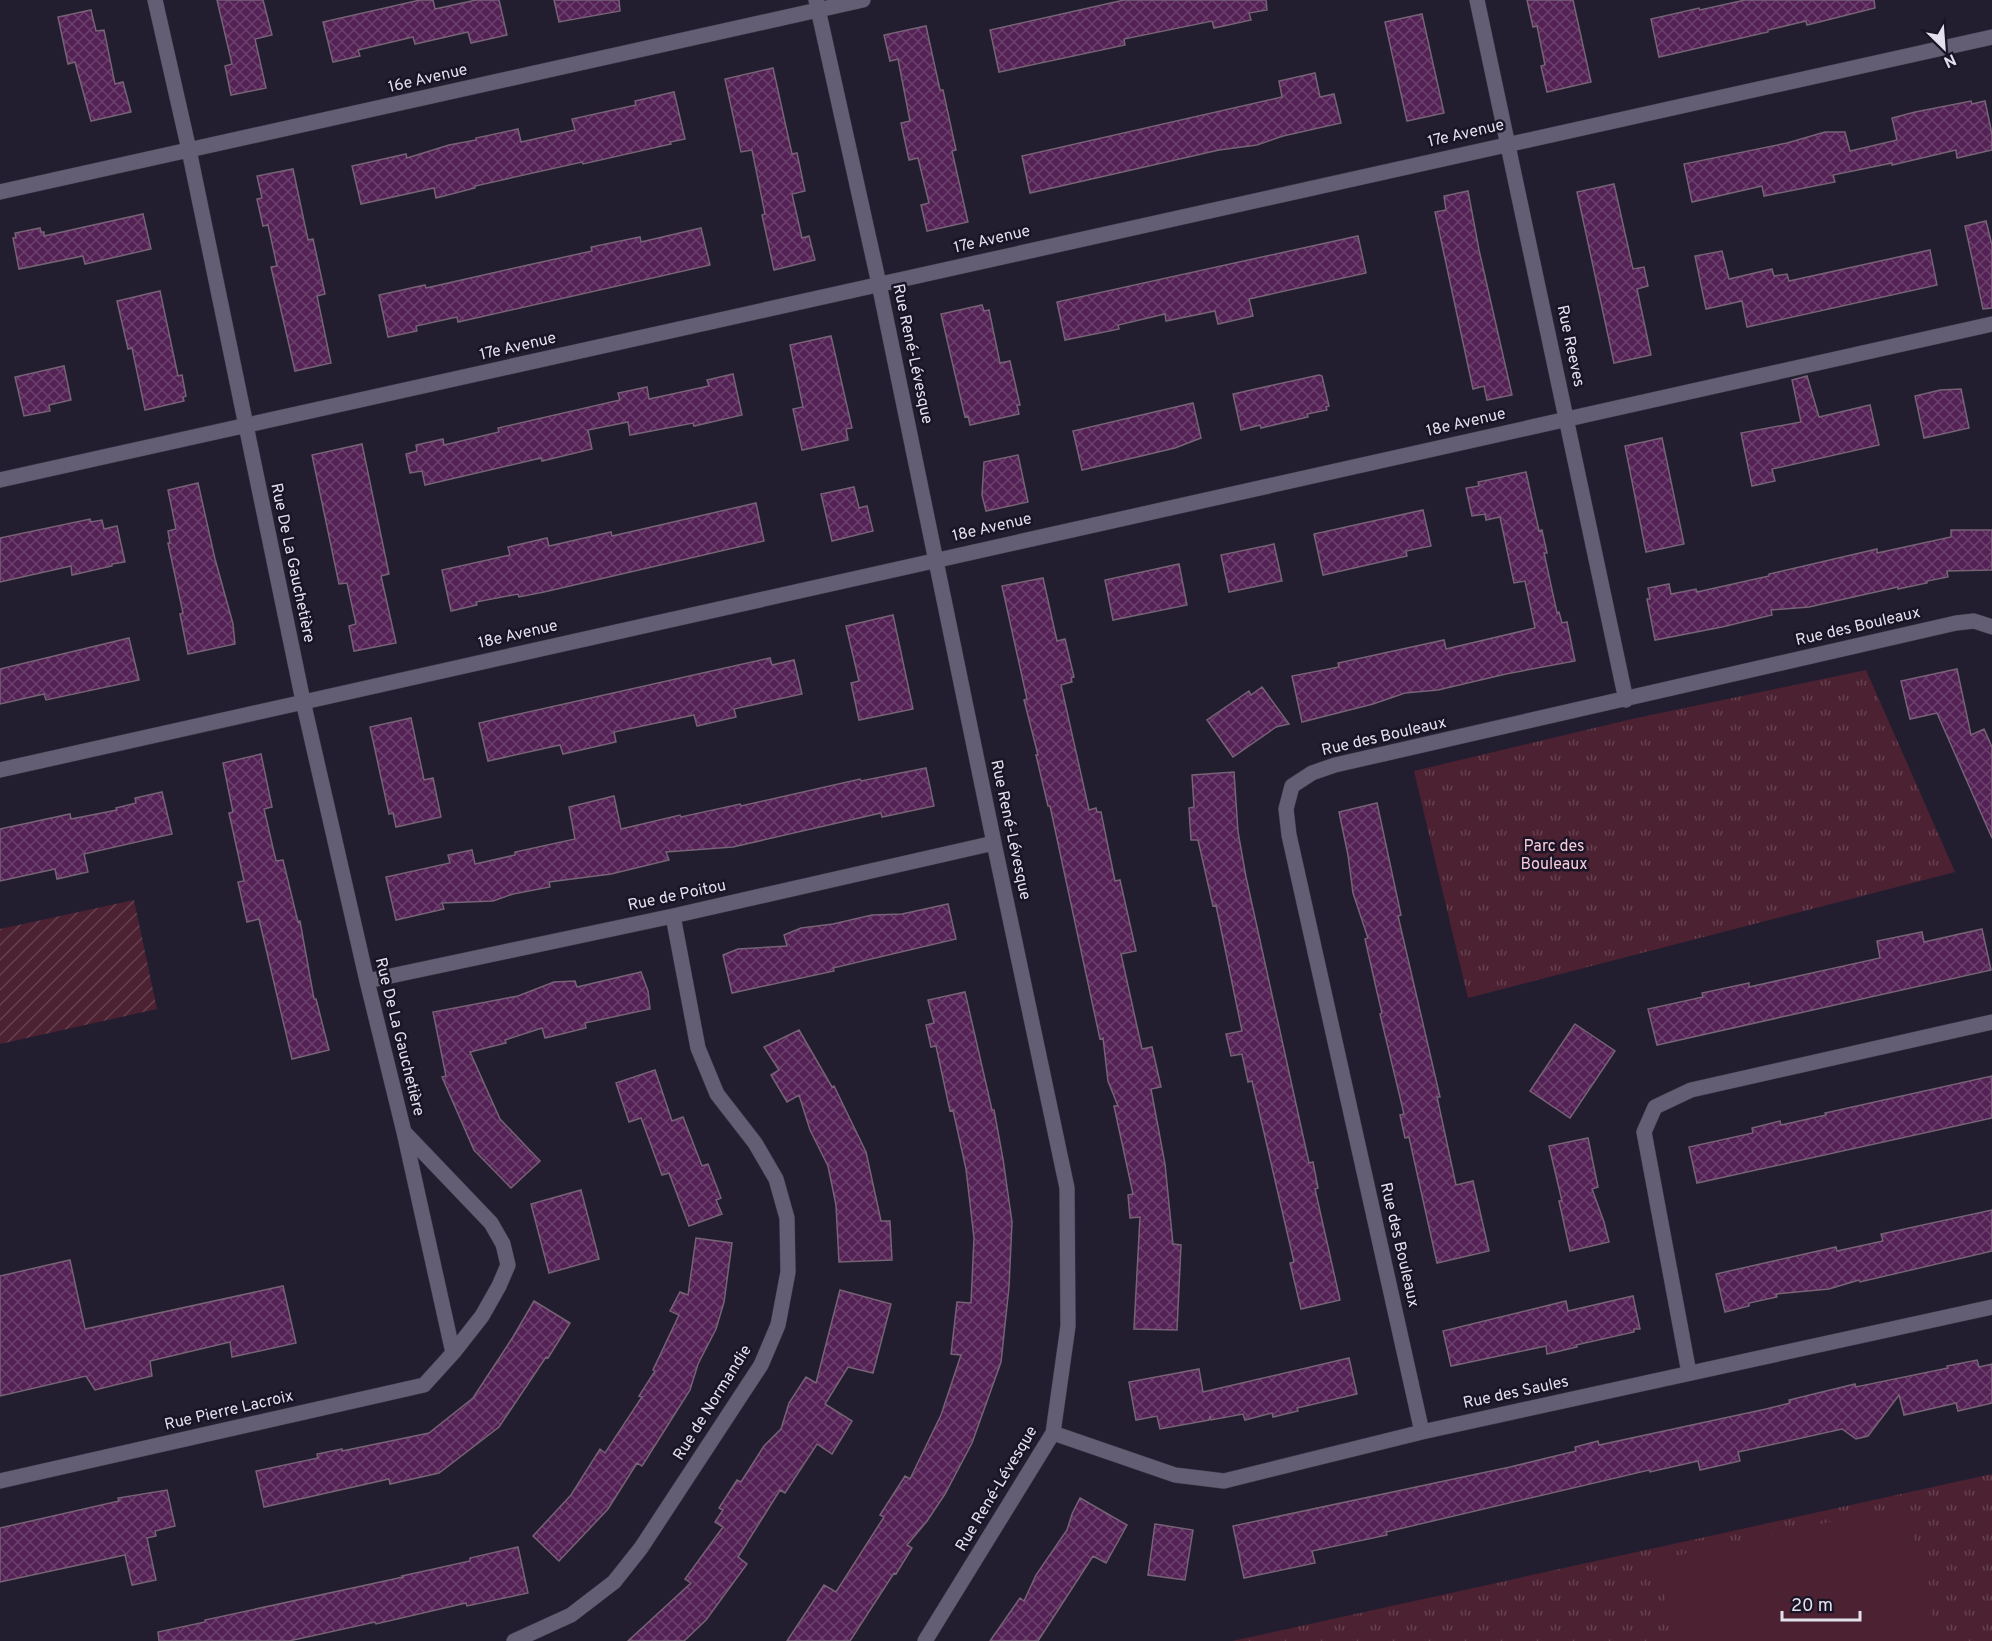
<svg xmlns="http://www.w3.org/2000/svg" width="1992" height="1641" font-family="Overpass,sans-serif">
	<defs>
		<pattern id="grass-tufts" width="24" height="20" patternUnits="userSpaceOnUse" patternTransform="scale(1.5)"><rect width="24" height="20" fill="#4c2232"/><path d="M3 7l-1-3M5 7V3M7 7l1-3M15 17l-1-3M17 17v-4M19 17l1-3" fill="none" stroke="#664250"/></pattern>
		<pattern id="garden-furrows" width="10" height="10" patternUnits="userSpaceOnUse" patternTransform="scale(1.5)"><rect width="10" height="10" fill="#4c2232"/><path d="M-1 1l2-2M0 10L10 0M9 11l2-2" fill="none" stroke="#664250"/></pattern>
		<pattern id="building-cross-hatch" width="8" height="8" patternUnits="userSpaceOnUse" patternTransform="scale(1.5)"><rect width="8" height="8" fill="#532154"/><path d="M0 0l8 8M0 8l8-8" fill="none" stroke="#6c416d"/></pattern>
	</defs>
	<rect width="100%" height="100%" fill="#231d30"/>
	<path fill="url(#grass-tufts)" d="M1866 670 1955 872 1468 998 1414 771 1632 719Z
		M1992 1474V1641H1232Z"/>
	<path fill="url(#garden-furrows)" d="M134 900 157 1009 0 1044V929Z"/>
	<path fill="#4c2232" d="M1907 1505 1937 1641H1675L1657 1560Z"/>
	<path fill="url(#building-cross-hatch)" stroke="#766375" stroke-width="1.5" d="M217 0H263L272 35 255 39 266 88 231 95 225 66 232 64Z
		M420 0H433L435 9 476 0H499L507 35 471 43 468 32 415 44 413 37 358 50 360 56 333 62 323 22Z
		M554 0H619L620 11 559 22Z
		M1124 0H1266L1267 10 1249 13 1251 20 1214 28 1212 21 1124 39 1125 45 999 72 990 30Z
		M1527 0H1573L1591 82 1547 92 1541 66 1545 65 1537 26 1533 27Z
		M1745 0H1874L1875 8 1807 25 1806 21 1768 30V32L1659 57 1651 19 1699 8 1700 10Z
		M91 10 96 31 104 30 115 84 123 82 131 112 91 121 75 62 68 64 58 17Z
		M1422 14 1444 113 1407 121 1385 22Z
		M926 26 940 90H943L956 150 952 151 968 222 927 231 921 205 929 203 918 158 909 160 901 123 910 121 898 59 890 61 884 35Z
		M773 68 792 154 797 153 805 191 792 194 802 238 809 236 815 260 774 270 762 215 765 214 752 150 741 152 725 79Z
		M1315 73 1320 97 1334 94 1341 123 1283 136 1257 145 1219 150 1030 193 1022 156 1282 97 1279 81Z
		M674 92 685 139 670 142 671 144 583 164 582 162 475 186V188L436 198 434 188 361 204 352 166 406 154 407 158 449 145 476 140V138L518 129 521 142 575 130 572 119 636 105 635 101Z
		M1971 101 1972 104 1985 101 1992 134V150L1957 158 1956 150 1892 165V163L1833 175 1835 182 1764 196 1762 186 1692 202 1684 164 1787 143 1825 132H1845L1850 151 1897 140 1892 118 1915 112Z
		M293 169 308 240 313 239 325 294 317 296 331 363 295 371 271 267 277 266 268 225 263 226 257 199 262 198 257 176Z
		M1614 184 1633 269 1644 267 1648 286 1637 289 1651 355 1614 363 1577 192Z
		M1468 191 1479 250 1512 395 1487 400 1484 386 1473 389 1435 212 1446 210 1444 196Z
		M143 214 151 249 85 264 83 256 19 269 13 238H16L15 233 40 228 41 232H44V236Z
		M1986 221 1992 245V308L1983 309 1965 226Z
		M701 228 710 265 458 322 457 317 416 326 417 331 388 337 379 295 425 285 426 288 528 265 592 251 591 247 640 237 641 242Z
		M1358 236 1366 273 1249 299 1253 316 1218 324 1215 311 1166 321 1165 314 1118 325 1119 329 1065 340 1057 302Z
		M1930 250 1937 285 1747 327 1742 301 1706 309 1695 256 1722 251 1729 279 1772 269 1774 276 1787 274 1789 281Z
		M160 291 178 376 182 375 186 396 183 397 184 401 145 410 132 348 128 349 117 301Z
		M982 305 984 311 989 310 1000 363 1010 361 1020 405H1017L1019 414 970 425 968 416 965 417 941 314Z
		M831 336 852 428 846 429 848 440 802 450 793 409 803 407 790 345Z
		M64 366 71 400 49 405 50 411 24 416 15 377Z
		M733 374 742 415 694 426 693 423 630 435 628 422 588 430 592 449 542 461 541 458 425 485 422 471 410 473 406 454 417 451 416 445 443 439 444 445 499 432 498 428 620 400 618 393 647 387 649 399 709 386 707 380Z
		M1319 375 1322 376 1329 406 1326 407 1327 410 1307 414 1308 417 1261 428 1260 425 1241 430 1233 394Z
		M1807 376 1819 417 1870 405 1879 445 1772 469 1775 481 1752 486 1741 433 1801 422 1792 380Z
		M1961 389 1969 428 1924 438 1915 396 1940 390Z
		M1193 403 1201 438 1175 448 1082 470 1073 431Z
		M1662 438 1684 544 1646 552 1625 446Z
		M362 444 389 574 381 576 396 643 354 651 349 626 356 624 347 583 339 584 312 455Z
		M1018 455 1028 502 986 511 982 495 984 462Z
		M1526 472 1539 531 1542 530 1547 553H1544L1557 613 1559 612 1562 623 1567 622 1575 661 1506 674 1438 690 1405 693 1373 704 1302 722 1292 676 1339 667 1338 663 1444 640 1446 649 1535 628 1525 581 1514 583 1500 517 1486 520 1485 514 1472 516 1466 488 1479 486 1478 482Z
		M198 483 215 559 233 624 235 644 188 654 180 614 183 613 168 543H170L168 531 176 529 168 490Z
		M854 487 859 508 867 506 873 531 832 541 821 494Z
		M756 503 764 541 544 592 519 597 518 594 476 602 477 605 451 611 442 570 510 555 508 547 547 538 549 546 611 532 612 536Z
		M1423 510 1431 546 1406 551 1407 556 1323 575 1314 534Z
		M90 519 91 522 102 520 104 529 117 526 125 562 112 564V566L72 575 71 566 0 582V538Z
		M1951 530H1992V570L1947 571 1948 577 1927 581V583L1898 589V587L1809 607 1771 610 1772 615 1722 627 1655 640 1647 599H1650L1648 588 1669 584 1671 594 1696 589 1697 592 1769 576V574L1877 549V553L1951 537Z
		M1274 544 1282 581 1229 592 1221 555Z
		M1179 564 1187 605 1113 620 1105 580Z
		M1043 578 1057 641 1065 639 1074 677 1071 678 1072 682 1061 685 1089 810 1096 808 1097 812H1101L1115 881 1120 880 1136 951 1121 954 1142 1049 1152 1047 1161 1087 1151 1089 1165 1164 1173 1244 1181 1245 1177 1330 1134 1329 1140 1217 1130 1218 1128 1195 1133 1194 1114 1106H1118L1108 1081 1103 1038 1100 1039 1050 806H1048L1036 755H1038L1024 700 1027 699 1002 586Z
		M893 615 913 709 859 720 851 683 859 681 846 626Z
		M129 638 139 680 46 700 44 694 0 704V669Z
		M770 658 772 665 794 660 802 694 734 709 736 717 697 726 694 715 614 732 616 742 563 754 560 745 488 761 479 723Z
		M1957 669 1971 735 1984 729 1992 747V838L1937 713 1910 719 1901 681Z
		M1262 687 1289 724 1276 727 1233 757 1207 720 1249 691 1251 695Z
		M411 718 424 780 433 778 441 817 396 827 393 813 389 814 370 727Z
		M261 754 272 807 264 809 276 861 283 860 298 922 300 921 314 999H316L329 1050 292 1059 259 919 247 922 238 882 244 881 229 813 233 812 223 763Z
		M926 768 934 806 882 817 881 813 733 847 666 852 669 860 611 874 549 882 550 887 513 894 493 901 442 903 444 909 396 920 386 877 450 863 448 855 472 850 475 864 515 855V852L575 839 569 807 614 796 621 829 680 815 681 817 740 804 741 806 860 779 861 781Z
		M1234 772 1238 832 1246 877 1309 1163 1313 1162 1318 1188 1315 1189 1340 1300 1301 1309 1290 1263 1294 1262 1252 1081 1248 1082 1242 1054 1231 1056 1226 1034 1242 1031 1216 905 1213 906 1198 840H1191L1189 808 1194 807 1192 775Z
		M162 792 172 834 84 854 88 872 57 879 55 869 0 881V829L70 814 71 819 117 810 116 808 136 803 135 798Z
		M1377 803 1401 915 1398 916 1440 1097H1437L1456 1185 1473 1181 1489 1251 1437 1263 1409 1137 1405 1138 1400 1115 1404 1114 1380 1014 1382 1013 1377 992 1365 939 1368 938 1353 893 1348 855 1339 812Z
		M948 904 956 939 833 968 834 971 732 993 723 955 738 949 787 946 784 935 801 928 833 924 872 915 902 914Z
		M1982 929 1991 970 1657 1045 1648 1009 1703 997 1702 993 1749 983V987L1880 958 1877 941 1922 932 1924 942Z
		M641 972 648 991 650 1009 585 1023 586 1028 545 1038 542 1028 505 1040 506 1043 470 1052 500 1119 540 1161 511 1188 474 1150 442 1077 446 1076 433 1012 518 996 554 982 575 981 577 987Z
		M965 992 992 1110H994L1003 1159 1012 1222 1009 1287 1001 1362 972 1443 945 1494 927 1521 907 1545 912 1548 896 1574 894 1573 850 1641H787L824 1585 836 1592 884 1517 880 1515 905 1476 910 1479 941 1415 961 1355 951 1354 957 1302 971 1303 974 1238 966 1169 953 1110 950 1111 936 1046 931 1047 926 1025 934 1023 928 1000Z
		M1575 1024 1615 1051 1570 1118 1530 1091Z
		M799 1030 832 1087 834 1086 866 1152 881 1221H890L892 1260 839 1262 836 1205 828 1166 810 1130 799 1095 787 1102 771 1075 779 1070 764 1047Z
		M655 1070 672 1121 683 1117 702 1166 708 1164 721 1198 716 1200 722 1214 689 1226 669 1173 662 1175 641 1118 629 1122 616 1083Z
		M1992 1076V1118L1697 1183 1689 1147 1753 1133 1752 1128 1780 1121 1781 1125 1826 1115 1825 1113Z
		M1588 1138 1598 1187 1592 1189 1604 1222 1609 1242 1570 1251 1559 1201H1562L1549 1146Z
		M581 1190 599 1259 549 1273 531 1204Z
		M1992 1210V1251L1860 1282 1859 1280 1829 1289 1776 1294 1777 1297 1749 1303V1306L1725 1312 1716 1274 1836 1247 1837 1251 1883 1241 1881 1234Z
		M696 1238 732 1243 724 1302 716 1329 698 1364 690 1390 642 1466 637 1463 608 1509 559 1561 533 1536 571 1495 600 1449 605 1453 642 1397 639 1396 655 1371 653 1370 679 1315 670 1311 680 1292 688 1295Z
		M70 1260 85 1329 283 1286 296 1343 232 1357 230 1342 150 1361 152 1376 95 1390 86 1376 0 1396V1276Z
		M840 1290 891 1304 873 1373 848 1367 825 1404 852 1421 832 1454 817 1444 785 1493 780 1490 738 1557 747 1564 706 1620 684 1641H628L691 1583 685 1579 723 1527 715 1522 723 1510 719 1508 737 1480 741 1482 764 1446 781 1429 789 1403 806 1377 816 1383Z
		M1633 1296 1640 1329H1634V1332L1576 1345 1577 1347 1547 1354 1546 1346 1451 1366 1443 1331 1566 1301 1568 1311Z
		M534 1301 570 1323 548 1358 546 1357 499 1427 439 1473 390 1484 389 1479 264 1507 256 1471 318 1458 317 1454 342 1449V1451L429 1433 473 1398 513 1337Z
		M1349 1358 1357 1394 1297 1408 1298 1411 1273 1417 1272 1413 1245 1420 1243 1414 1211 1420 1210 1416 1209 1420 1160 1429 1157 1416 1136 1420 1129 1382 1199 1369 1203 1392Z
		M1977 1360 1979 1367 1992 1364V1403L1958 1411 1956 1403 1904 1415 1899 1395 1868 1436 1856 1439 1842 1429 1738 1452 1740 1461 1700 1470 1698 1461 1650 1472 1649 1470 1386 1532 1387 1535 1312 1551 1315 1563 1244 1578 1233 1526 1510 1467 1576 1451 1575 1447 1598 1441 1599 1445 1766 1409 1790 1403 1789 1400 1855 1384 1856 1387 1948 1368 1947 1366Z
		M167 1490 175 1526 155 1531 156 1536 147 1538 156 1580 132 1585 125 1555 0 1582V1528L119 1501 118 1498Z
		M1080 1498 1127 1525 1106 1563 1093 1556 1038 1641H990L1020 1598 1024 1601 1036 1575 1067 1530 1072 1514Z
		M1155 1524 1193 1530 1185 1580 1148 1575Z
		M518 1547 528 1593 467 1606 466 1603 376 1624 375 1622 289 1641H159L158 1632 205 1622V1620L403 1577 402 1576 470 1561V1558Z"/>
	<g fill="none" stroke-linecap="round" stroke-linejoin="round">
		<defs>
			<path id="street" d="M155 0 189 150 303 701 367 981 404 1132 453 1353 482 1316 499 1286 508 1265 503 1244 491 1223 404 1132
				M816 0 879 284 994 843 1067 1188 1068 1326 1053 1433 925 1641
				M1477 0 1626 700
				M0 192 863 0
				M0 480 1992 37
				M0 770 1992 324
				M367 981 673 916 994 843
				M1689 1373 1644 1132 1655 1107 1691 1090 1992 1022
				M1422 1432 1289 835 1286 809 1292 786 1312 773 1335 765 1956 623 1974 621 1992 627
				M1053 1433 1175 1475 1224 1481 1422 1432 1992 1307
				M0 1481 424 1385 453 1353
				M514 1641 571 1615 614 1582 641 1548 761 1365 778 1325 788 1272 787 1218 776 1179 755 1143 717 1094 698 1048 673 916"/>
		</defs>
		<use href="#street" stroke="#3c3746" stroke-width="16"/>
		<use href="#street" stroke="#635e73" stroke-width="15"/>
	</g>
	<g text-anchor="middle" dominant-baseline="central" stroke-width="5" stroke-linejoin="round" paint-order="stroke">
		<g font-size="16" fill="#e4e1ee" stroke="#191426">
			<text transform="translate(428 79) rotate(-13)">16e Avenue</text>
			<text transform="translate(1466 134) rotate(-13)">17e Avenue</text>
			<text transform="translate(992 240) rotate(-13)">17e Avenue</text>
			<text transform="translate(1570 346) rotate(78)">Rue Reeves</text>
			<text transform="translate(518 347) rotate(-13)">17e Avenue</text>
			<text transform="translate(912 354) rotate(78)">Rue René-Lévesque</text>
			<text transform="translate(1466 423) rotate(-13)">18e Avenue</text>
			<text transform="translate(992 528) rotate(-13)">18e Avenue</text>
			<text transform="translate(292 563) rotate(78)">Rue De La Gauchetière</text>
			<text transform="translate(1858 627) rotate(-13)">Rue des Bouleaux</text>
			<text transform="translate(518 635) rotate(-13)">18e Avenue</text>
			<text transform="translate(1384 737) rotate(-13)">Rue des Bouleaux</text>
			<text transform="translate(1010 830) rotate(78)">Rue René-Lévesque</text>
			<text transform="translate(677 896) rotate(-12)">Rue de Poitou</text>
			<text transform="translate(399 1037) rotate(76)">Rue De La Gauchetière</text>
			<text transform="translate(1399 1245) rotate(77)">Rue des Bouleaux</text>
			<text transform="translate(1516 1393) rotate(-12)">Rue des Saules</text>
			<text transform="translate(713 1403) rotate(-58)">Rue de Normandie</text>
			<text transform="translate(229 1411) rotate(-13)">Rue Pierre Lacroix</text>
			<text transform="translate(997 1489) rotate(-59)">Rue René-Lévesque</text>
		</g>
		<g font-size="16" fill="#f8cbd9" stroke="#191426">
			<text x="1554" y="847">Parc des<tspan x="1554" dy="18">Bouleaux</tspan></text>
		</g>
	</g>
	<g transform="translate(1944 48) rotate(155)" stroke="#191426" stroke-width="4.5" paint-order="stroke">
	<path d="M0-4.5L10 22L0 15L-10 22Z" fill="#e4e1ee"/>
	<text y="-9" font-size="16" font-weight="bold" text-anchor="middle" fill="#e4e1ee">N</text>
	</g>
	<path d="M1782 1611v9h78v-9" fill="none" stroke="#e4e1ee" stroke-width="3"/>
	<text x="1791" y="1611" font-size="18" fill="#e4e1ee" stroke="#191426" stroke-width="4.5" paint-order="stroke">20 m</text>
</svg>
